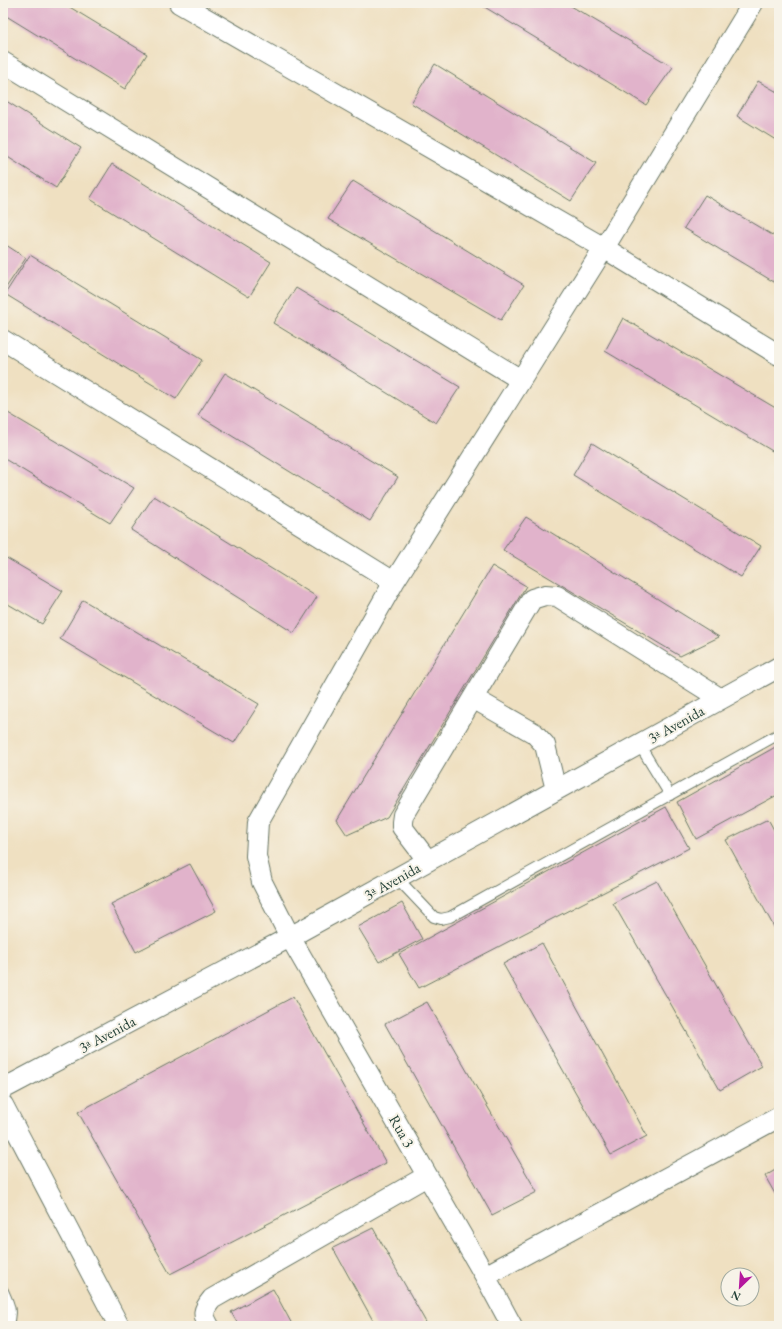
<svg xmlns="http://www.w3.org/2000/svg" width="782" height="1329" font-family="'EB Garamond',serif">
	<rect width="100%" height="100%" fill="#f7f3e8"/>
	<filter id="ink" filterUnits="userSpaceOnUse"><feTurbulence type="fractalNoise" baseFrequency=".025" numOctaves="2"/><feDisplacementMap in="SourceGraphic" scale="8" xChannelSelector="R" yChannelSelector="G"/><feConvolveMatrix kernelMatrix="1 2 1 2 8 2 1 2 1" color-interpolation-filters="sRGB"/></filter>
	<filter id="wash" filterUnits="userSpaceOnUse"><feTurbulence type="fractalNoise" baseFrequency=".012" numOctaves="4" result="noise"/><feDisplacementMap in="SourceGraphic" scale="16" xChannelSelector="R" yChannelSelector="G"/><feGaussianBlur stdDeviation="0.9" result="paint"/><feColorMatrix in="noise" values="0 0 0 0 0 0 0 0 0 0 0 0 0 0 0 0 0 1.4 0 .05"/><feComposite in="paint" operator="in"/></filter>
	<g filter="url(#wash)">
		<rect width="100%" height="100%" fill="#efe0c1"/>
		<g id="blocks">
			<path fill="#e1b3cb" d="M3 3H63L147 54 125 89 3 14Z
				M478 3H566L673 67 646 105Z
				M435 64 596 163 571 201 411 103Z
				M758 81 779 93V142L737 116Z
				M3 99 81 148 56 188 3 154Z
				M112 164 271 262 249 297 90 199Z
				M353 181 524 285 501 320 328 219Z
				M705 195 779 239V285L684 228Z
				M3 243 26 258 3 292Z
				M30 255 202 360 176 399 5 294Z
				M296 288 460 387 436 423 273 323Z
				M623 318 779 410V455L605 351Z
				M225 373 398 477 370 521 198 415Z
				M3 410 134 488 110 523 3 458Z
				M592 443 761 546 741 577 573 475Z
				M154 496 317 597 294 633 131 530Z
				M526 517 719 637 680 656 503 550Z
				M3 556 63 591 42 624 3 601Z
				M492 566 526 586 387 817 347 835 337 820Z
				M83 600 259 704 234 743 60 639Z
				M779 745V794L696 839 677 802Z
				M666 807 689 848 419 988 399 954Z
				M768 819 779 839V936L726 840Z
				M190 864 216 911 136 952 111 904Z
				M657 881 762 1066 720 1090 613 903Z
				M402 903 422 939 379 962 358 927Z
				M542 943 647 1136 611 1155 503 964Z
				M293 997 386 1163 170 1274 78 1112Z
				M427 1002 537 1192 492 1215 385 1024Z
				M779 1168V1201L765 1176Z
				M373 1228 428 1326H376L333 1248Z
				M273 1289 293 1326H239L231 1312Z"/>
		</g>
	</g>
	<g filter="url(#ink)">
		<use href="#blocks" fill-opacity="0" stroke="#687665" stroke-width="1"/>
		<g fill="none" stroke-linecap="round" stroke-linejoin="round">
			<defs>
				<path id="lane" d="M639 744 670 795
					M397 878 434 917 441 919 450 917 779 734
					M3 1291C9 1304 13 1312 7 1326"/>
				<path id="street" d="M179 3 604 248 779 355
					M3 62 521 380
					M3 340 394 582
					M473 698 534 733 545 745 556 790
					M428 861 402 827V822L403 815 532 599 545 595 557 596 721 699
					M3 1089 290 937 779 667
					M3 1105 119 1326
					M485 1276 779 1117
					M209 1326C202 1314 203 1310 212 1299L427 1176
					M512 1326 485 1276 290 937 262 882 256 856 258 822 394 582 604 248 753 3"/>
			</defs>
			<use href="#lane" stroke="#687665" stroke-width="12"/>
			<use href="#street" stroke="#687665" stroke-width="22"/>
			<use href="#lane" stroke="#fff" stroke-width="10"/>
			<use href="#street" stroke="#fff" stroke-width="20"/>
		</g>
	</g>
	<g text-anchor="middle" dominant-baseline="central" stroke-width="4" stroke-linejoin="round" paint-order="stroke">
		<g font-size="15" fill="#1f3d34" stroke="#f7f3e8">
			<text transform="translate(676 724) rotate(-29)">3ª Avenida</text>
			<text transform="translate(392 881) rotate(-29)">3ª Avenida</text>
			<text transform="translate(107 1034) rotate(-28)">3ª Avenida</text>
			<text transform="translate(402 1131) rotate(60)">Rua 3</text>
		</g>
	</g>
	<rect width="782" height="1329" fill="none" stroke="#f7f3e8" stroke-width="16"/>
	<g transform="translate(740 1287) rotate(205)"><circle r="19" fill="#f7f3e8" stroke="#a1aaa0"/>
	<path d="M0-3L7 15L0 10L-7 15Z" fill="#b5179e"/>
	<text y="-6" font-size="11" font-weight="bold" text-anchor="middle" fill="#1f3d34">N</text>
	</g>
</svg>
